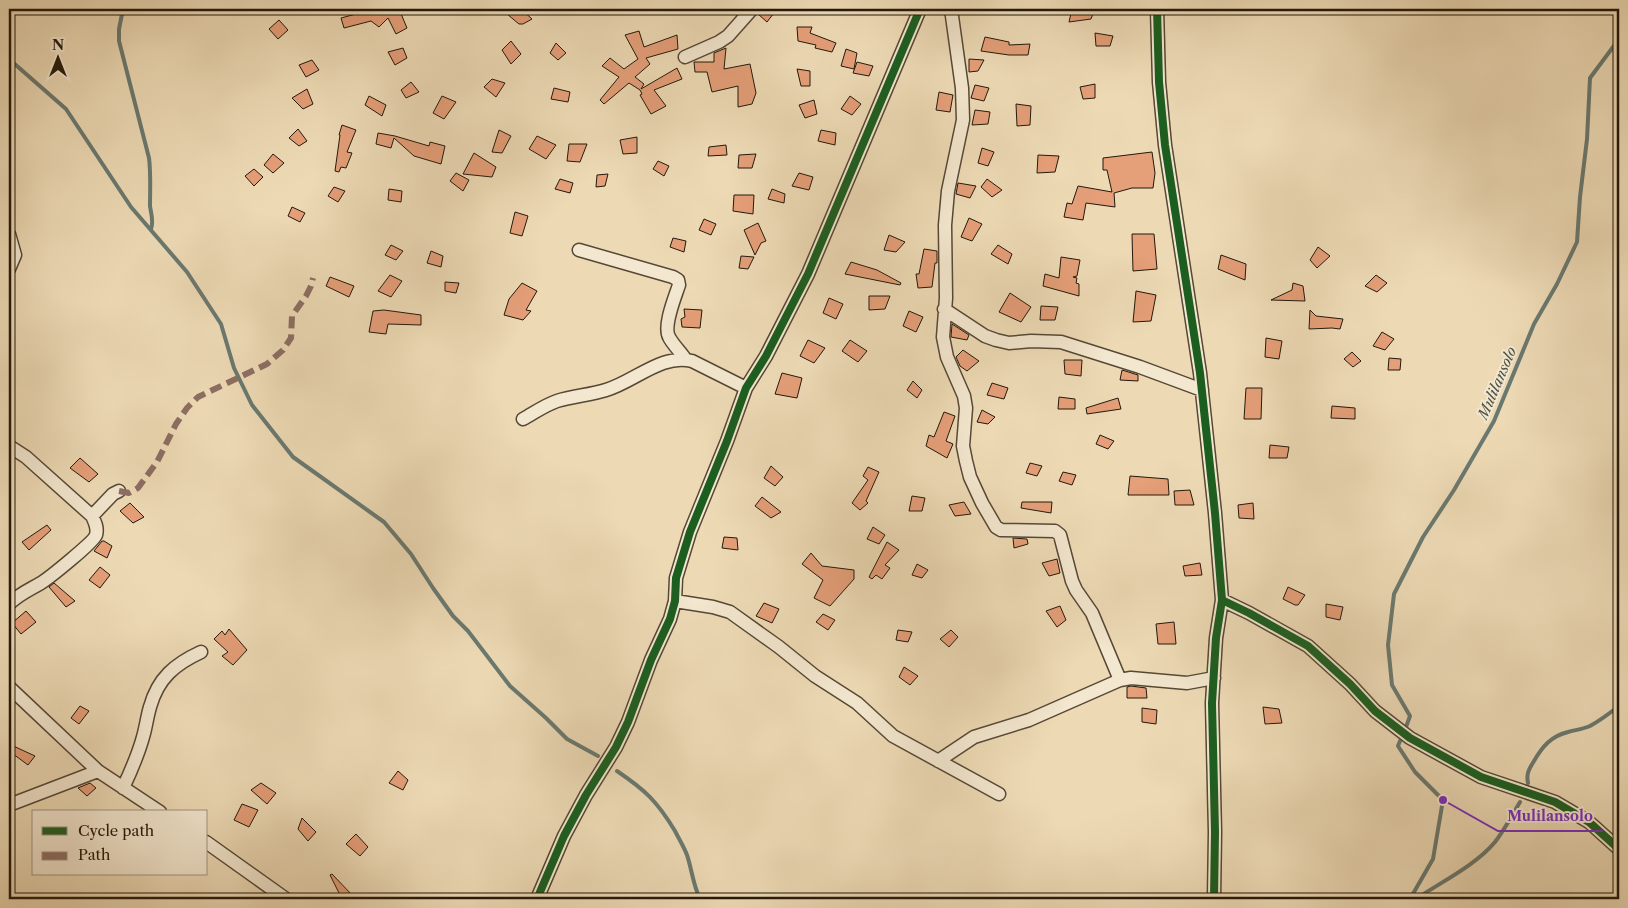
<svg xmlns="http://www.w3.org/2000/svg" width="1628" height="908" font-family="'Libre Caslon Text',serif">
	<rect width="100%" height="100%" fill="#eddab5"/>
	<filter id="stains"><feTurbulence type="fractalNoise" baseFrequency=".004" numOctaves="4"/><feColorMatrix values="0 0 0 0 .2 0 0 0 0 .09 0 0 0 0 .02 0 0 0 .5 -.17"/></filter>
	<radialGradient id="worn" r=".72"><stop offset=".6" stop-color="#630" stop-opacity="0"/><stop offset="1" stop-color="#630" stop-opacity=".3"/></radialGradient>
	<g fill="none" stroke-linecap="round" stroke-linejoin="round">
		<path stroke="#6a7970" stroke-width="4" d="M123 9 119 29V41L149 158C151 174 150 190 150 206 151 214 154 221 151 229
			M9 59 66 109 131 207 187 272 221 324 234 368 252 405 293 457 384 522 411 554 433 588 453 616 468 631 510 686 546 718 567 739 598 756
			M1406 727 1410 716 1392 685 1388 645 1394 594 1423 537 1454 490 1494 421 1534 324 1557 284 1577 242 1580 197 1587 139 1590 78 1619 39
			M1400 741 1398 746 1415 772 1443 800 1433 859 1410 899
			M617 771C645 790 657 801 675 831 679 839 684 847 687 855 692 870 693 885 700 899
			M1528 783C1526 774 1529 769 1534 761 1542 747 1551 736 1568 732 1575 730 1583 729 1590 726 1601 720 1610 713 1619 706
			M1416 899C1441 882 1476 865 1495 842 1505 829 1512 815 1520 802"/>
	</g>
	<path fill="#e59f79" stroke="#23180b" d="M365 9H399L407 28 396 34 388 18 379 27 371 21 344 28 341 18 367 11Z
		M501 9H521L532 19 523 24H519Z
		M760 9H777L767 22 758 14Z
		M1072 9H1079L1094 11 1091 19 1069 22Z
		M279 20 288 30 278 39 269 29Z
		M797 27H812L810 33 836 43 832 52 815 48 816 45 798 41Z
		M639 31 644 47 677 35 678 49 646 58 650 64 635 77 644 84 641 89 677 68 682 79 654 90 666 106 651 114 640 95 642 94 640 90 629 83 604 104 600 100 619 77 602 66 610 58 624 69 638 59 625 35Z
		M1095 33 1113 36 1110 46H1096Z
		M985 37 1009 42V45L1030 44 1028 55H1009L981 51Z
		M511 41 521 54 511 64 502 50Z
		M556 43 566 53 558 60 550 53Z
		M403 48 407 58 395 65 388 52Z
		M726 48 724 69 750 64 756 93 752 104 738 107V86L712 92 707 72H695L694 62H714V53Z
		M846 49 857 53 854 69 841 66Z
		M969 59 984 60 978 71 969 72Z
		M312 60 319 70 306 77 299 65Z
		M857 62 873 66 869 76 853 73Z
		M797 69 810 71V86H801Z
		M492 79 505 83 496 97 484 87Z
		M411 82 419 92 406 98 401 90Z
		M1095 84V98L1083 99 1080 87Z
		M975 85 989 88 984 101 971 98Z
		M554 88 570 92 568 102 551 99Z
		M307 89 313 104 303 109 292 98Z
		M939 92 953 95 950 112 936 110Z
		M369 96 386 105 382 116 365 105Z
		M442 96 456 102 444 119 433 113Z
		M850 96 861 104 852 115 841 109Z
		M814 100 817 114 805 118 799 105Z
		M1016 104 1031 106 1030 125 1017 126Z
		M975 110 990 112 988 124 972 125Z
		M342 125 356 130 347 152 352 153 346 168 341 167 339 172 335 171 340 135H339Z
		M298 129 307 141 299 146 289 138Z
		M499 130 511 136 502 153 492 152Z
		M821 130 836 133 835 145 818 141Z
		M378 133 395 136 429 146 430 142 445 146 441 164 414 156 394 138 391 148 376 144Z
		M537 136 556 145 546 159 529 149Z
		M637 137V153L623 154 620 140Z
		M569 144H587L580 162 567 161Z
		M726 145 727 155 708 156 709 147Z
		M982 148 994 152 988 166 978 163Z
		M1152 152 1155 173 1153 188H1132L1114 193 1115 207 1086 203 1083 220 1064 217 1067 203 1072 204 1078 186 1112 192 1107 170H1103V158Z
		M474 153 496 167 492 177 463 174Z
		M273 154 284 163 273 173 264 165Z
		M756 154 752 168H738L739 155Z
		M1038 155 1059 156 1055 172 1037 173Z
		M658 161 669 166 664 176 653 169Z
		M254 169 263 177 254 186 245 176Z
		M456 173 469 180 463 191 450 181Z
		M799 173 813 177 809 190 792 186Z
		M608 174 605 186 596 187 597 175Z
		M560 179 573 183 570 193 555 189Z
		M987 179 1002 190 992 197 981 187Z
		M958 183 976 186 970 198 956 194Z
		M334 187 345 191 338 202 328 196Z
		M389 189 402 191 401 202 388 200Z
		M772 189 785 194 784 203 768 199Z
		M734 195H754L753 214 733 211Z
		M292 207 305 213 300 222 288 216Z
		M515 212 528 216 522 236 510 233Z
		M969 218 982 224 972 241 961 237Z
		M704 219 716 224 711 235 699 230Z
		M758 223 766 241 761 243 755 255 744 230Z
		M1132 234H1154L1157 269 1133 271Z
		M889 235 905 242 896 252 884 250Z
		M673 238 686 241 684 252 670 247Z
		M391 245 403 251 396 260 385 255Z
		M998 245 1012 254 1008 264 991 254Z
		M1318 247 1330 256 1317 268 1310 260Z
		M924 249 937 251V263H935L932 287 918 288 916 274H919Z
		M431 251 443 256 441 267 427 263Z
		M1221 255 1246 264 1245 280 1218 269Z
		M741 256 754 257 748 269 739 268Z
		M1061 257 1080 260 1077 276 1073 277 1077 278 1076 283 1079 284V296L1043 286 1045 274 1059 278Z
		M851 262 877 270 901 283 900 285 845 274Z
		M390 275 402 281 391 297 378 291Z
		M1376 275 1387 283 1377 292 1365 286Z
		M330 277 354 286 349 297 326 286Z
		M445 282 459 283 456 293 445 291Z
		M522 283 537 291 526 310 531 311 523 320 504 315 509 299Z
		M1293 283 1303 286 1305 301 1271 300 1292 290Z
		M1136 291 1156 295 1151 321 1133 322Z
		M1010 293 1031 307 1021 322 999 312Z
		M869 296H890L885 309 869 310Z
		M829 298 843 304 836 319 823 313Z
		M1041 306 1058 307 1055 320H1040Z
		M684 309 702 310 700 328 682 327 681 319 685 317Z
		M384 310 421 315V325L388 324 386 334 369 332 373 311Z
		M1310 310 1316 316 1343 319 1340 329 1332 328 1309 329Z
		M909 311 923 317 916 332 903 326Z
		M952 324 969 335 967 340 951 337Z
		M1382 332 1394 339 1385 350 1373 346Z
		M1266 338 1282 341 1279 359 1265 357Z
		M808 340 825 348 814 363 800 356Z
		M850 340 867 351 858 362 842 351Z
		M963 350 979 361 967 371 960 366 956 357Z
		M1352 352 1361 361 1353 367 1344 359Z
		M1389 358 1401 359 1400 370H1388Z
		M1064 360H1082L1081 376 1065 374Z
		M1122 370 1138 375V381L1120 380Z
		M782 373 802 378 797 398 775 394Z
		M913 381 922 390 917 398 907 390Z
		M992 383 1008 388 1004 399 987 395Z
		M1246 388H1262L1261 419H1244Z
		M1059 397 1075 399V409H1058Z
		M1118 398 1121 409 1087 414 1086 408Z
		M1332 406 1355 408V419L1331 418Z
		M982 410 995 417 988 424 977 422Z
		M944 412 955 416 946 441 953 444 947 458 926 446 929 435 934 437Z
		M1100 435 1114 441 1108 449 1096 444Z
		M1270 445 1289 447 1287 458H1269Z
		M80 458 98 474 89 482 70 468Z
		M1030 463 1042 466 1037 476 1026 473Z
		M771 466 783 477 775 486 764 478Z
		M868 467 879 472 866 501 868 503 860 510 852 503 868 480 863 476Z
		M1063 472 1076 475 1072 485 1059 481Z
		M1130 476 1168 479 1169 495H1128Z
		M1190 490 1194 505H1175L1174 491Z
		M912 496 925 498 922 511H909Z
		M762 497 781 512 771 518 755 506Z
		M964 502 971 514 955 516 949 505Z
		M1022 502H1052L1051 513 1021 508Z
		M130 503 144 517 133 523 120 511Z
		M1253 503 1254 519 1239 518 1238 505Z
		M47 525 51 530 29 550 22 542Z
		M873 527 885 535 879 544 867 539Z
		M724 537 737 538 738 550 722 548Z
		M1013 538 1027 539 1028 544 1014 548Z
		M102 541H104L112 546 107 558 94 551Z
		M887 542 899 550 885 565 890 568 882 579 876 575 872 579 869 577Z
		M811 553 822 566 854 570V579L830 606 814 598 823 580 802 564Z
		M1057 559 1060 573 1049 576 1042 563Z
		M1200 563 1202 575 1185 576 1183 566Z
		M917 564 928 570 922 578 912 575Z
		M100 567 110 575 100 588 89 580Z
		M54 583 75 601 66 607 49 587Z
		M1288 587 1305 595 1298 605H1295L1283 599Z
		M764 603 779 609 772 623 756 616Z
		M1326 604 1343 607 1340 620 1326 617Z
		M1060 606 1066 620 1057 627 1046 611Z
		M26 611 36 622 21 634 12 623Z
		M823 614 835 620 828 630 816 622Z
		M1174 622 1176 644H1158L1156 624Z
		M229 629 247 650 233 665 222 656 228 652 214 639 222 631 225 635Z
		M898 630 912 632 908 642 896 640Z
		M951 630 958 637 949 647 940 639Z
		M904 667 918 676 910 685 899 677Z
		M1131 686 1146 688 1147 698H1127V687Z
		M80 706 89 711 79 724 71 718Z
		M1263 707 1279 709 1282 723 1265 724Z
		M1142 708 1157 710 1156 724 1142 722Z
		M9 744 35 756 28 765 9 751Z
		M398 771 408 780 403 790 389 783Z
		M90 783 96 788 87 796 78 788Z
		M261 783 276 793 267 804 251 790Z
		M242 804 258 810 249 827 234 820Z
		M302 818 316 832 308 841 298 829Z
		M356 834 368 847 360 856 346 844Z
		M332 874 352 895 346 899H342L330 875Z"/>
	<g fill="none" stroke-linecap="round" stroke-linejoin="round">
		<defs>
			<path id="minor" d="M951 9 962 88 963 120 948 191 945 225 946 298 943 337 947 357 964 396 966 408 963 446 966 461 970 477 982 503 996 527 1001 530 1055 531 1060 535 1072 581 1076 590 1092 613 1120 680
				M1157 9 1159 82 1165 145 1200 373 1215 513 1222 600 1216 638 1212 703 1215 832 1214 899
				M685 57 719 42 728 36 752 9
				M9 234 15 255 9 269
				M579 250 673 277 678 280 679 285C675 297 663 326 669 337 673 345 681 352 686 360
				M944 309 985 336 996 340 1009 343 1031 341 1061 342 1140 367 1202 390
				M523 419C534 413 545 405 557 401 573 396 590 395 606 390 634 382 662 353 692 361L746 388
				M9 446 26 457 92 516C95 522 98 528 96 535 94 542 49 578 41 583 29 590 19 594 9 604
				M92 516 113 494 119 491
				M1222 600 1249 613 1308 646 1350 684 1375 711 1410 738 1481 777 1555 802 1589 822 1619 849
				M675 601 713 607 730 612 779 647 815 676 857 703 893 736 999 794
				M9 687 98 771 160 812
				M938 761 974 737 1029 720 1120 680 1131 678 1187 683 1214 678
				M123 788C131 771 138 755 143 737 146 727 147 717 150 707 158 678 175 664 201 652
				M9 805 98 771
				M206 842 286 899
				M537 899 564 836 586 795 616 747 628 722 651 660 670 619 675 601 676 578 690 532 727 441 746 388 766 356 808 274 920 9"/>
		</defs>
		<use href="#minor" stroke="#564836" stroke-width="15"/>
		<use href="#minor" stroke="#f3e7cf" stroke-width="12"/>
		<path stroke="#8d6e63" stroke-width="6" stroke-dasharray="12 6" stroke-linecap="butt" d="M119 491 129 493 138 488 157 462 176 424 187 408 198 397 267 364 283 350 291 338 292 316 306 296 311 286 313 278"/>
		<defs>
			<path id="cycleway" d="M1157 9 1159 82 1165 145 1200 373 1215 513 1222 600 1216 638 1212 703 1215 832 1214 899
				M1222 600 1249 613 1308 646 1350 684 1375 711 1410 738 1481 777 1555 802 1589 822 1619 849
				M537 899 564 836 586 795 616 747 628 722 651 660 670 619 675 601 676 578 690 532 727 441 746 388 766 356 808 274 920 9"/>
		</defs>
		<use href="#cycleway" stroke="#f3e7cf" stroke-width="11"/>
		<use href="#cycleway" stroke="#1b5e20" stroke-width="8"/>
	</g>
	<g text-anchor="middle" dominant-baseline="central" stroke-width="4" stroke-linejoin="round" paint-order="stroke">
		<g font-size="14" font-style="italic" fill="#4d5146" stroke="#f3e7cf">
			<text transform="translate(1497 383) rotate(-67)">Mulilansolo</text>
		</g>
	</g>
	<path fill="none" stroke="#7b2cbf" stroke-width="2" d="M1443 800L1498 831H1603"/>
	<circle fill="#7b2cbf" stroke="#f3e7cf" stroke-width="2" cx="1443" cy="800" r="5"/>
	<g font-size="14" text-anchor="middle" font-weight="bold" fill="#7b2cbf" stroke="#f3e7cf" stroke-width="4" stroke-linejoin="round" paint-order="stroke">
		<text x="1550" y="821">Mulilansolo</text>
	</g>
	<rect width="1628" height="908" fill="none" stroke="#eddab5" stroke-width="30"/>
	<rect x="10" y="10" width="1608" height="888" fill="none" stroke="#23180b" stroke-width="2.5"/>
	<rect x="15" y="15" width="1598" height="878" fill="none" stroke="#23180b"/>
	<rect x="32" y="810" width="175" height="65" fill="#f3e7cf" stroke="#a09481"/>
	<rect x="42" y="827" width="25" height="8" fill="#1b5e20" stroke="#a09481"/>
	<text x="78" y="836" font-size="15" fill="#23180b">Cycle path</text>
	<rect x="42" y="852" width="25" height="8" fill="#8d6e63" stroke="#a09481"/>
	<text x="78" y="860" font-size="15" fill="#23180b">Path</text>
	<g transform="translate(58 58)" stroke="#f3e7cf" stroke-width="4" paint-order="stroke">
	<path d="M0-4L9 19L0 12L-9 19Z" fill="#23180b"/>
	<text y="-8" font-size="14" font-weight="bold" text-anchor="middle" fill="#23180b">N</text>
	</g>
	<rect width="100%" height="100%" filter="url(#stains)"/>
	<rect width="100%" height="100%" fill="url(#worn)"/>
</svg>
